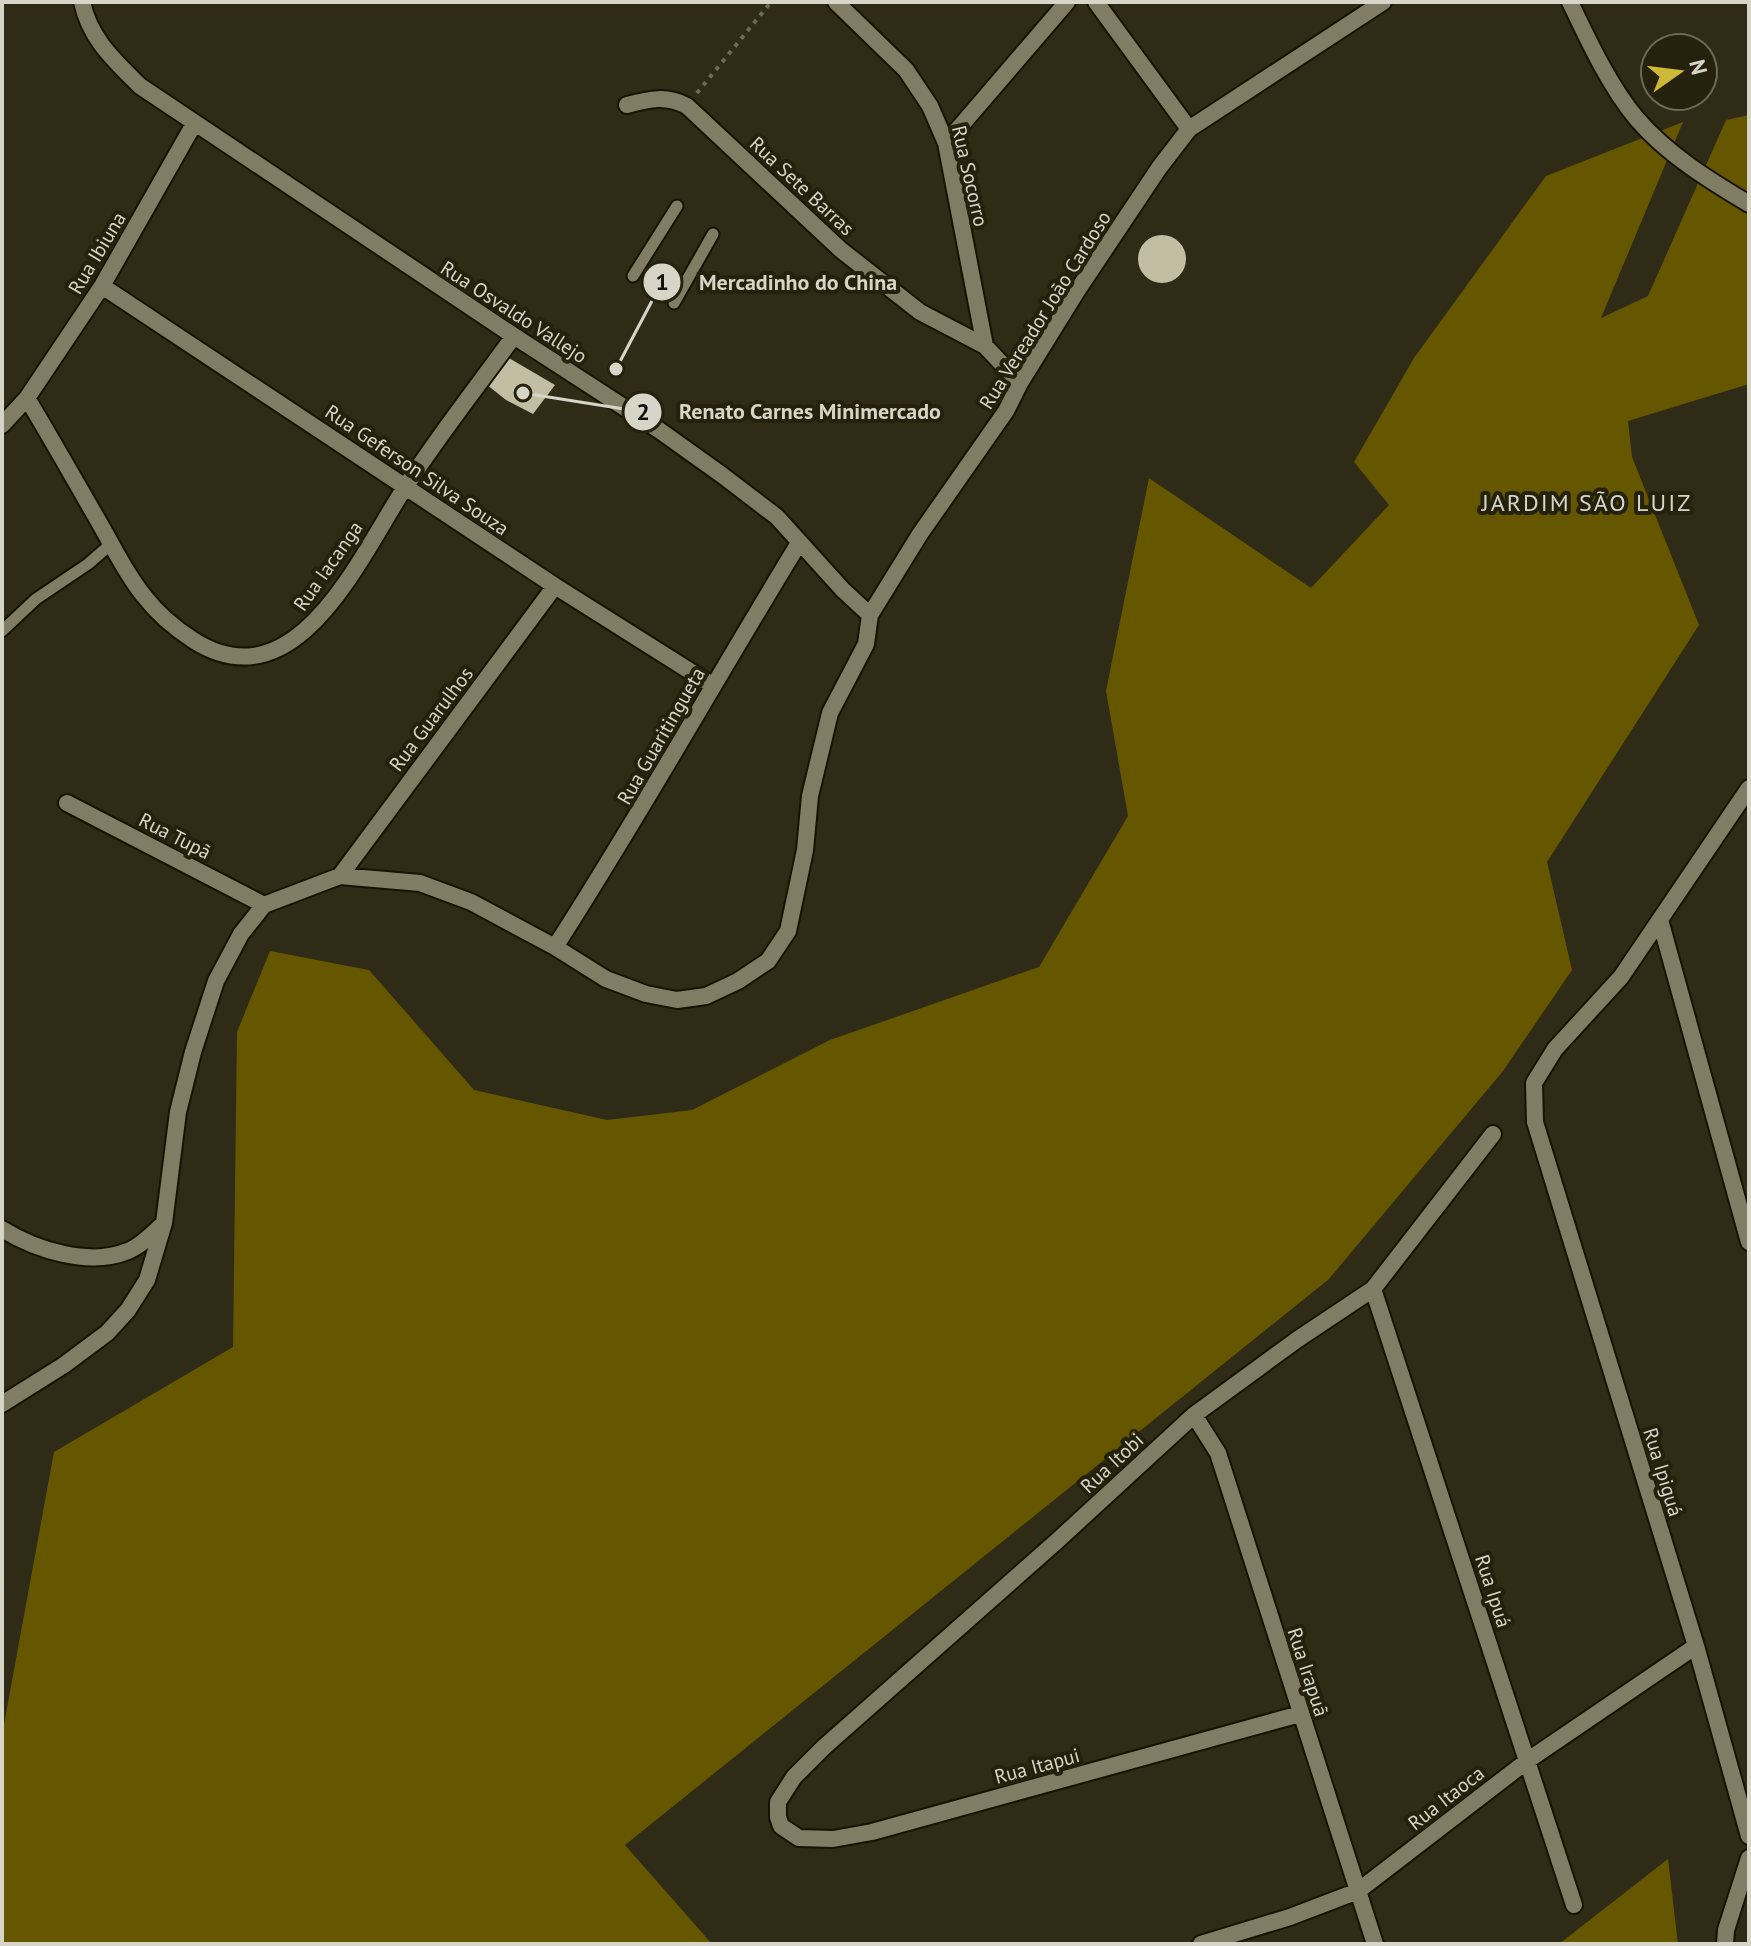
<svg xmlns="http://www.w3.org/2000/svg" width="1751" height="1946" font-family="'PT Sans',sans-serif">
	<rect width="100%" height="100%" fill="#2f2b16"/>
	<path fill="#645700" d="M1749 115V384L1628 421 1632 457 1699 625 1547 862 1572 970 1503 1071 1329 1279 625 1845 712 1944H2V1735L54 1452 233 1347 237 1032 270 951 369 970 474 1090 607 1120 692 1110 830 1040 1039 967 1128 816 1106 691 1149 478 1311 588 1389 505 1354 462 1414 358 1546 176 1683 122 1601 318 1648 296 1726 120Z
		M1668 1859 1678 1944H1559Z"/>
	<path fill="#c2bda3" d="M1138 259a24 24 0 1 1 48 0a24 24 0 1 1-48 0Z
		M507 357 555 385 533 414 506 400 486 384Z"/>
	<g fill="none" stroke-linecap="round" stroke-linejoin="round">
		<defs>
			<path id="lane" d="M633 276 677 206
				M674 303 713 234
				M2 631 36 599 88 564 111 544"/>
			<path id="street" d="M82 2C90 39 114 60 140 86L514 336 659 430 722 475 777 517 843 590 870 615
				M836 2 906 70 930 106 946 143 985 346
				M1096 2 1189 129
				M1570 2C1588 40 1610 87 1637 119 1668 155 1709 180 1749 204
				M627 105C650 99 666 95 687 106L841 250 920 312 985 346 1020 383
				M946 143 1067 2
				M102 286 555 586 712 685
				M27 398C52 440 76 482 100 524 114 548 126 574 144 596 157 613 176 629 193 640 296 706 359 558 404 489 438 436 477 387 514 336
				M2 425 27 398 102 286 194 124
				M1749 788 1621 977 1555 1049 1534 1083 1535 1122 1696 1646 1749 1836
				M67 803 264 905
				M340 876 555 586
				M1660 920 1749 1242
				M555 947C640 815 717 677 799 543
				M2 1229C36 1250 89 1267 128 1251 141 1246 153 1233 163 1224
				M1373 1289 1574 1905
				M2 1404 64 1365 107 1333 128 1310 147 1280 164 1223 178 1112 193 1052 216 981 241 934 264 905 340 876 420 883 471 902 555 947 606 979 646 994 677 1000 706 996 738 981 768 961 788 931 805 850 810 796 830 713 866 644 870 615 920 534 1006 411 1020 383 1077 291 1159 168 1189 129 1383 2
				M1194 1415 1218 1453 1375 1944
				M1300 1714 872 1832 833 1839 799 1838 781 1826 778 1817V1802L794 1777 824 1747 1057 1541 1194 1415 1298 1339 1373 1289 1493 1134
				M1201 1944 1290 1917 1358 1891 1527 1761 1696 1646
				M1725 1944 1726 1930 1749 1858"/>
		</defs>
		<use href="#lane" stroke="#171301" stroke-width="15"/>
		<use href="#street" stroke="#171301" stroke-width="20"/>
		<path stroke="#6d6a57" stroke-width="4" stroke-dasharray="4 6" stroke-linecap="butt" d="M697 93 771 2"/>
		<use href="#lane" stroke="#817d65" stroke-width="11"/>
		<use href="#street" stroke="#817d65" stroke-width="16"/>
	</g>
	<g text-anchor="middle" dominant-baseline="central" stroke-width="8" stroke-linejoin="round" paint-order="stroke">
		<g font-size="20" fill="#d7d5c8" stroke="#25210c">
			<text transform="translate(970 176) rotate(77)">Rua Socorro</text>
			<text transform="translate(802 186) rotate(43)">Rua Sete Barras</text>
			<text transform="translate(97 253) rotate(-59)">Rua Ibiuna</text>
			<text transform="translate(1045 310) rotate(-58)">Rua Vereador João Cardoso</text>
			<text transform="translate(514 312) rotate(33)">Rua Osvaldo Vallejo</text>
			<text transform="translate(417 470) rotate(34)">Rua Geferson Silva Souza</text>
			<text transform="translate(328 566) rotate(-55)">Rua Iacanga</text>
			<text transform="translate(431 719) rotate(-53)">Rua Guarulhos</text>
			<text transform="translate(661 736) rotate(-60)">Rua Guaritingueta</text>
			<text transform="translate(175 836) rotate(27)">Rua Tupã</text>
			<text transform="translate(1112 1463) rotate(-43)">Rua Itobi</text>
			<text transform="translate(1663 1472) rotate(73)">Rua Ipiguá</text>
			<text transform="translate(1493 1591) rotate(72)">Rua Ipuá</text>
			<text transform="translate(1308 1672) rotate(72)">Rua Irapuã</text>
			<text transform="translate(1037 1766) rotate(-15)">Rua Itapui</text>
			<text transform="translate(1446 1798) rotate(-38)">Rua Itaoca</text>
		</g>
		<g font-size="24" letter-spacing="2" fill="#d7d5c8" stroke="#25210c">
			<text x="1587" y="502">JARDIM SÃO LUIZ</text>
		</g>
	</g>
	<path fill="none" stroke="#d7d5c8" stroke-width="3" d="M616 369L662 282M523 393L643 412"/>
	<g fill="#d7d5c8" stroke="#25210c" stroke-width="3">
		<circle cx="616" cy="369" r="8"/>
		<circle cx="523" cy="393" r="8"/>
		<circle cx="662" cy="282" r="20"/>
		<circle cx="643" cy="412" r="20"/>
	</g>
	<g font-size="24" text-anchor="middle" font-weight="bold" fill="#111">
		<text x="662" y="290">1</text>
		<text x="643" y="420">2</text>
	</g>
	<g font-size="22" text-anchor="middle" font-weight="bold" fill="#d7d5c8" stroke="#25210c" stroke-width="8" stroke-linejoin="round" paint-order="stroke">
		<text x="798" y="290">Mercadinho do China</text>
		<text x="810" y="419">Renato Carnes Minimercado</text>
	</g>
	<rect width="1751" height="1946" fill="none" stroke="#d7d5c8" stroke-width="8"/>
	<g transform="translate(1679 72) rotate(76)"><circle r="38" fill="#25210c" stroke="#6c6957" stroke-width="2"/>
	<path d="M0-6L14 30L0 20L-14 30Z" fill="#ceb837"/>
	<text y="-12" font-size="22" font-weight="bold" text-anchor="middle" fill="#d7d5c8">N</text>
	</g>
</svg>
